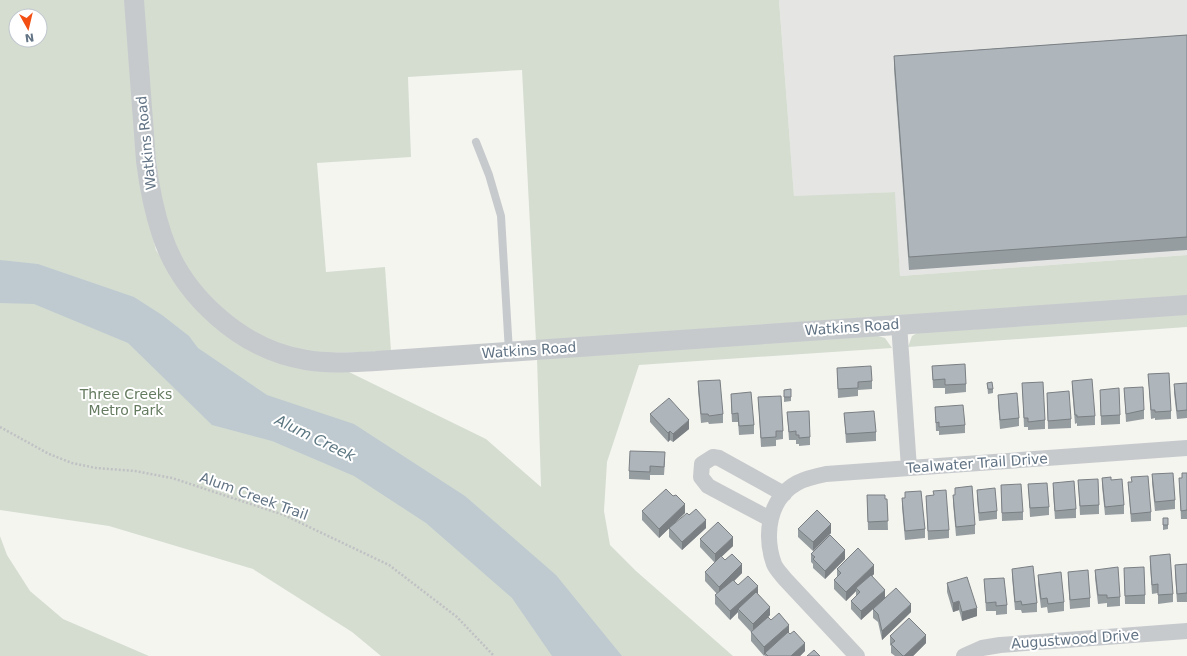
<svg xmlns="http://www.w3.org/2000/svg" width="1187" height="656" font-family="'DejaVu Sans',sans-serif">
	<rect width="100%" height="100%" fill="#f5f5f0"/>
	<path fill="#e5e6e4" d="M779 0H1187V255L900 276 894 192 794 197Z"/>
	<path fill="#d5ddd1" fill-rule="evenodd" d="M0 0H127L143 196 156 250 182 290 196 284 170 239 156 180 142 0H779L794 196 895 192 900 276 1187 255V297L536 342 522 70 408 77 411 157 317 163 326 272 385 267 391 351 329 353 306 351 486 439 541 487 537 358 871 334 885 338 892 348 639 365 607 462 604 511 610 545 636 571 733 656H381L352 632 253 569 109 526 0 510ZM16 16H40V40H16Z
		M1187 310V327L908 347 912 336 922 330Z
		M0 536 7 555 30 591 63 619 149 656H0Z"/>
	<path fill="#bfcad0" d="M0 260 38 264 134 297 162 315 189 336 198 348 267 395 354 424 465 496 556 575 622 656H552L512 598 426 523 354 476 272 441 212 425 128 343 34 304 0 303Z"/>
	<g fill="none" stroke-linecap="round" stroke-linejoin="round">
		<path stroke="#c0c1c3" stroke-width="2.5" stroke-dasharray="2 2" stroke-linecap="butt" d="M0 427 49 454 72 463 96 468 135 471 172 478 284 515 389 565 457 617 494 656"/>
		<path stroke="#c7cacd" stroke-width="8" d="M476 142 489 175 501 216 509 352"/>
		<path stroke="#c7cacd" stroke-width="16" d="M899 324 909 468
			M770 519 708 486 701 477 702 464 713 457 719 458 784 494
			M857 656 785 579C781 574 776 569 774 564 764 536 768 499 797 483 806 478 816 476 826 474L1187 448
			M964 656 982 648 1000 645 1187 631"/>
		<path stroke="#c7cacd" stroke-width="20" d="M134 0 146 161C149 185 154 211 162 235 182 296 242 350 306 360 329 364 353 362 376 361L1187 305"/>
	</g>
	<path fill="#969da1" d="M1187 35V250L909 270 894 69V56Z
		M932 366 966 384V392L945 394V388H933Z
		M837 368 872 381V389L858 390V396L838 398Z
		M1148 374 1171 411V419L1155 420V418L1151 419Z
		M698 381 723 414V423L709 424 708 422 701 423 698 390Z
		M1072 381 1095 416V425L1077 426V423L1075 424 1072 389Z
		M987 383 993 389V393L988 394Z
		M1022 383 1045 420V429L1028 430V427H1024Z
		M1187 383V418L1177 419 1174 393V384Z
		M1124 388 1144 410V419L1126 422Z
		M784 390 791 397V401L784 402Z
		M1100 390 1120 415V424L1101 425Z
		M1047 393 1071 419V428L1048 429Z
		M731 394 754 425V434L739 435 738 422H732L731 403Z
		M998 395 1019 418V426L1000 429 998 403Z
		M758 397 783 431V439L776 440V446L761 447Z
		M935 407 965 425V433L939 435V431H936Z
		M787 412 810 437V445L799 446V444H796V440H789Z
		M844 413 876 432V441L846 443Z
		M650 414 689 429 673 442 670 440 668 442 650 422Z
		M665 461 664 475H650V480L629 479V471Z
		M1182 473H1187V519H1181L1179 478H1182Z
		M1152 474 1175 500V509L1155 511 1152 483Z
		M1102 478 1111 480 1124 505V514L1105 515 1102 486Z
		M1078 480 1099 505V514L1080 515Z
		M1128 482H1131L1151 512V521L1131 522Z
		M1053 483 1076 509V518L1055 519 1053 492Z
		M1028 484 1049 507V515L1030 517Z
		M1001 485 1023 512V520L1002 521Z
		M955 488 975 525V534L956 536 953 503V495H955Z
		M977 490 997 511V519L979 521 977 499Z
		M905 492 925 529V538L905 540 902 507V498H905Z
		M867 495 885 499H887L888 530H868Z
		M673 496 685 513 659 538 642 520V511Z
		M926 496 949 530V538L928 540Z
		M689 515 706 528 682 550 669 537V528Z
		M1163 518H1168V529L1163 530Z
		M798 529 831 533 813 551 798 537Z
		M700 539 733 546 721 557 725 560 742 573 734 581 738 585 758 594 770 615 768 617 771 620 789 633 805 651 800 656H765V654L764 656 751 641V632L738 618V612L730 620 715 604V595L717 594 705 581V572L715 563 700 547Z
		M811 554 845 559 825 579 813 568V564L811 562Z
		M1150 556 1173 594V602L1158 604V593L1152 594 1150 565Z
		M1187 564V602H1177L1175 574V565Z
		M1124 568 1145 595V604H1125Z
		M837 569 874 574 872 576 885 598 911 612 882 640 878 622 873 618V609L861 620 851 609V601L856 596V591L846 601 834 589V580L837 578Z
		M1012 569 1037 603V612L1022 613 1021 610H1015L1012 577Z
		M1095 570 1120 597V606L1107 607V603L1098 604 1095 578Z
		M1068 572 1090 598V607L1070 609 1068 580Z
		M1038 575 1064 602V611L1048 613 1047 607 1041 608 1038 584Z
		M984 579 1007 605V614L996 615V611H986Z
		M947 583 977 616 962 621 959 610 953 612 947 592Z
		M890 636 926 643 913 656H895L891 653V646L890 645Z"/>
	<path fill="#7a7f83" d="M689 420V429L673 442V434Z
		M670 431V440L668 442V433Z
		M685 504V513L659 538V529Z
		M706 520V528L682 550V542Z
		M831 524V533L813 551V542Z
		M733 537V546L715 563V554Z
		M845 550V559L825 579V571Z
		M742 564V573L719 596V587Z
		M874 565V574L858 590 856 588V591L846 601V592Z
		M758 586V595L738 609V612L730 620V611Z
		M885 590V598L861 620V611Z
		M959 601V610L953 612V603Z
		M911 604V612L882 640V631Z
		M770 607V615L753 633V624Z
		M977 608V616L962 621V612Z
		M789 625V633L765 653V654L764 656V647Z
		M926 635V643L913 656H904Z
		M805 643V651L800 656H791Z"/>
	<path fill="#aeb6bb" stroke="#7a7f83" d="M1187 35V237L909 257 894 56Z
		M965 364 966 384 945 385V379L933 380 932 366Z
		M871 366 872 381 858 382V388L838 389 837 368Z
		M1169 373 1171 411 1155 412V410H1151L1148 374Z
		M1092 379 1095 416 1077 417V415H1075L1072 381Z
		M720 380 723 414 709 416 708 414H701L698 381Z
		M992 382 993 389H988L987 383Z
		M1043 382 1045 420 1028 422V418H1024L1022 383Z
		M1187 383V410L1177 411 1174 384Z
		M1143 387 1144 410 1126 414 1124 388Z
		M1119 388 1120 415 1101 416 1100 390Z
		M791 389V397H784V390Z
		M1069 391 1071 419 1048 421 1047 393Z
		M751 392 754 425 739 426 738 413 732 414 731 394Z
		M1017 393 1019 418 1000 420 998 395Z
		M781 396 783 431H776V437L761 438 758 397Z
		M669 398 689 420 673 434 670 431 668 433 650 414Z
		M963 405 965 425 939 427V422L936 423 935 407Z
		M809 411 810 437 799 438V435H796V431L789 432 787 412Z
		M874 411 876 432 846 434 844 413Z
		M630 451 665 452 664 467 650 466V472L629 471Z
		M1173 473 1175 500 1155 502 1152 474Z
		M1182 473H1187V510L1181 511 1179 478H1182Z
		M1148 476 1151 512 1131 514 1128 482H1132L1131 477Z
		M1111 477V480L1122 479 1124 505 1105 507 1102 478Z
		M1098 479 1099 505 1080 506 1078 480Z
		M1074 481 1076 509 1055 511 1053 483Z
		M1047 483 1049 507 1030 508 1028 484Z
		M1021 484 1023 512 1002 513 1001 485Z
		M972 486 975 525 956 527 953 495H955V488Z
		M995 488 997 511 979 513 977 490Z
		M666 489 673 496 676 495 685 504 659 529 642 511Z
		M946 490 949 530 928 531 926 496 934 495 933 491Z
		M921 491 925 529 905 531 902 498H905V492Z
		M867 495H885V499H887L888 521 868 522Z
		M696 509 706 520 682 542 669 528 687 513 689 515Z
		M817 510 831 524 813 542 798 529Z
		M1163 518H1168V525H1163Z
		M718 522 733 537 715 554 700 539Z
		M830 535 845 550 825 571 813 559 815 557 811 554Z
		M858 548 874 565 846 592 834 580 841 573 837 569Z
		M732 554 742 564 719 587 705 572 721 556 725 560Z
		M1170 554 1173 594 1158 595V584L1152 585 1150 556Z
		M1187 564V593L1177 594 1175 565Z
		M1033 566 1037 603 1022 605 1021 601 1015 602 1012 569Z
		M1118 567 1120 597 1107 598V595H1098L1095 570Z
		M1144 567 1145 595 1125 596 1124 568Z
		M1088 570 1090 598 1070 600 1068 572Z
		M1061 572 1064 602 1048 604 1047 598 1041 599 1038 575Z
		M871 575 885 590 861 611 851 601 860 592 856 588Z
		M748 576 758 586 730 611 715 595 733 580 738 585Z
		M967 577 977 608 962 612 959 601 953 603 947 583Z
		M1004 578 1007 605 996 606V602L986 603 984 579Z
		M896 588 911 604 882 631 878 614 873 609Z
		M756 592 770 607 753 624 738 609Z
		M779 613 789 625 764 647 751 632 768 617 771 620Z
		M909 618 926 635 904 656H903L891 644 895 641 890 636Z
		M794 631 805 643 791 656H768L765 653 788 632 790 634Z
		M814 650 820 656H807Z"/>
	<g text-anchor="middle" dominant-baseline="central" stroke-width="4" stroke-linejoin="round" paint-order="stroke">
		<g font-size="14" fill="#617384" stroke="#fff">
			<text transform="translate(146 143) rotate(-96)">Watkins Road</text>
			<text transform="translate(852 327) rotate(-4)">Watkins Road</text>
			<text transform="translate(529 350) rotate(-4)">Watkins Road</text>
			<text transform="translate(977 463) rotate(-4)">Tealwater Trail Drive</text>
			<text transform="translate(254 496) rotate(20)">Alum Creek Trail</text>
			<text transform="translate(1075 639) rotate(-4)">Augustwood Drive</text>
		</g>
		<g font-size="14" fill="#657b60" stroke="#fff">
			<text x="126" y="394">Three Creeks<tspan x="126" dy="16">Metro Park</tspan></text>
		</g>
		<g font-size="15" font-style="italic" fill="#5c7782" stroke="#fff">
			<text transform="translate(315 438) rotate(26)">Alum Creek</text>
		</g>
	</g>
	<g transform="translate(28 28) rotate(172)"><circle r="19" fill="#ffffff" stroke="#c0c7ce"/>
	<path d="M0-3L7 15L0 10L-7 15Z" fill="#f34f12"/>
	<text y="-6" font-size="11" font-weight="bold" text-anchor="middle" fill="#617384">N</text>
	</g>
</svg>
